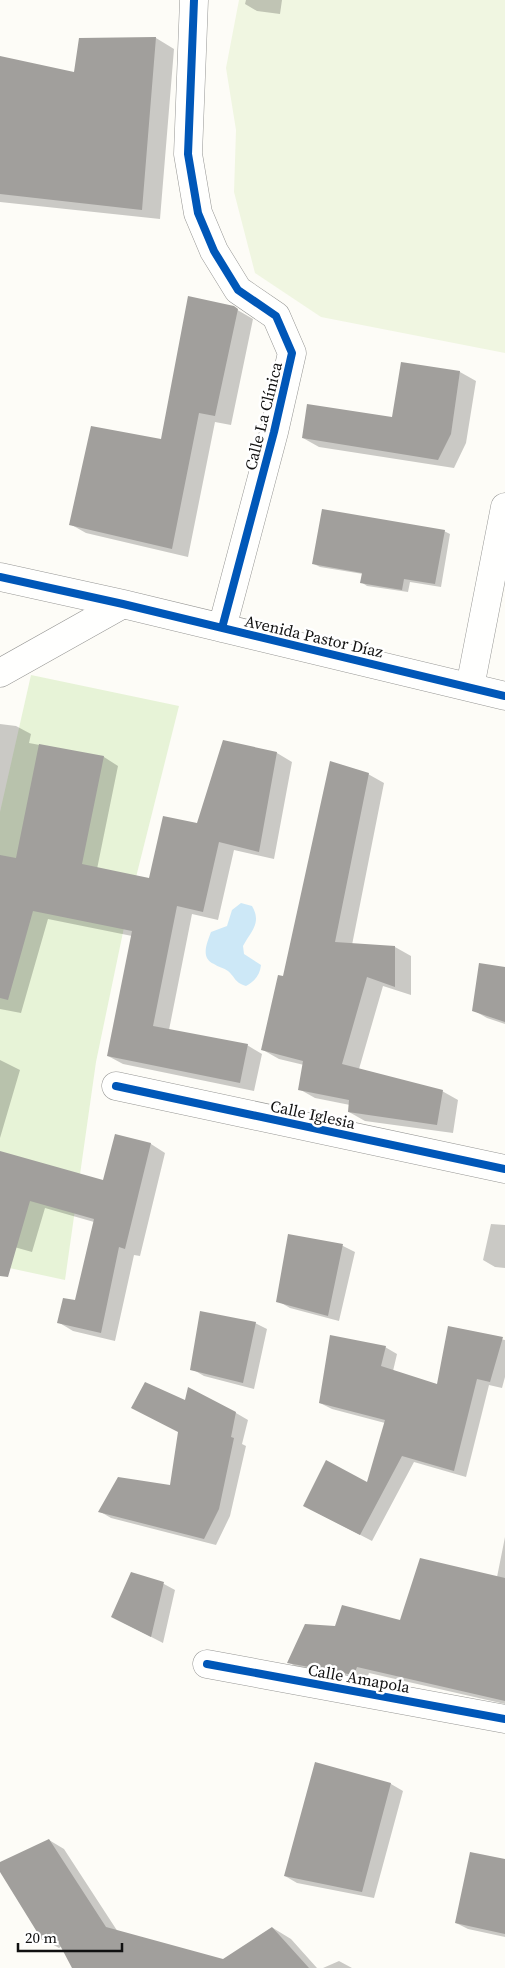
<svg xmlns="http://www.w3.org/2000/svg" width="505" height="1968" viewBox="0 0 505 1968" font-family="'Source Serif 4',serif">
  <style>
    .green { fill: #e7f3d7 }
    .pitch { fill: #f0f6e1 }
    .water { fill: #cde8f7 }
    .shadow { fill: #0003 }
    .building { fill: #a19f9c }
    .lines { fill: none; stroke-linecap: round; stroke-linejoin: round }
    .minor-casing { stroke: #979795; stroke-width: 29 }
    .minor { stroke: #fffffe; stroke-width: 28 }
    .cycleway-casing { stroke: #fff; stroke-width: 11 }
    .cycleway { stroke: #0057b8; stroke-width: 8 }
    .labels { text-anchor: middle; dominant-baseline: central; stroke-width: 5; stroke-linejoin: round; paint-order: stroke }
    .street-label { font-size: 16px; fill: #111; stroke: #fff }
  </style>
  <rect width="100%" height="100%" fill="#fdfcf7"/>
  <path class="green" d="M31,675L179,706L127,913L96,1062L65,1280L0,1266V812Z"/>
  <path class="pitch" d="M239,0H505V353L321,317L255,273L234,192L236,130L226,68Z"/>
  <path class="water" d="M241,903L252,906C262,923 251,931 243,946L244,954L261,965C260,975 255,981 246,986C234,982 236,978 228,971C224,968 218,967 214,964C200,958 207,943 211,932L227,926L232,910Z"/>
  <path class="shadow" d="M246,0H282L280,14L257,11L245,4Z
    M156,38L174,49L160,219L0,202V58L75,73Z
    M234,308L253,319L231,425L215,422L188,557L86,533L70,524L162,441Z
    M402,363L460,372L476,381L466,443L454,468L319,447L303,438L393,418Z
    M444,531L450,534L441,587L410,582L408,592L367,586L361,582L363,574L320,567L314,564Z
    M0,724L16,726L31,734L29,743L104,757L118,766L97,869L150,879L198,825L224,742L277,753L292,762L274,859L234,850L218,920L192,914L169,1030L247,1045L262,1054L254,1091L123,1064L108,1056L132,936L48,919L21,1013L0,1009Z
    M368,774L384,783L352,945L395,947L411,956V995L383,986L359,1069L442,1091L458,1100L453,1133L365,1121L349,1112L350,1105L315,1098L299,1089L304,1065L279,1059L263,1050L284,977Z
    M505,968V1024L487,1018L473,1010Z
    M0,1060L20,1070L0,1138Z
    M116,1136L151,1144L165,1153L140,1256L134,1255L115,1341L73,1331L58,1322L76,1302L94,1222L45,1208L32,1252L0,1243V1153L104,1182Z
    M491,1224L505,1225V1268L495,1267L483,1260Z
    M289,1235L343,1246L355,1252L339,1321L290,1308L278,1301Z
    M255,1323L267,1329L254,1389L204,1376L192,1369Z
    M449,1328L505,1340V1377L502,1388L489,1385L466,1477L414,1462L372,1541L316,1512L368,1484L385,1423L332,1409L320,1403L385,1347L397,1354L393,1371L438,1385Z
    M186,1402L236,1413L248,1420L242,1444L246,1446L230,1516L216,1545L111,1518L99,1511L171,1487L179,1432Z
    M505,1537V1704L369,1673L366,1681L300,1669L288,1662L336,1627L401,1622L497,1577Z
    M132,1574L164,1584L175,1590L163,1643L124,1623Z
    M316,1764L391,1784L403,1791L374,1898L297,1883L285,1876Z
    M49,1840L64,1849L118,1932L214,1968H74L62,1946L59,1948L43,1939L0,1870V1864Z
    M505,1860V1937L468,1929L456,1923Z
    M273,1928L291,1939L317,1968H246Z
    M339,1961L352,1968H323Z"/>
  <path class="building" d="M156,37L142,210L0,194V56L74,72L79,38Z
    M188,296L234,306L238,309L215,416L199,413L172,549L69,525L91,426L161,439Z
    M401,362L460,371L451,434L438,460L302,438L307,404L392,417Z
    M322,509L445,530L435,584L404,579L402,590L360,583L362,573L312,564Z
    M223,740L277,752L259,852L219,842L203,912L177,906L153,1026L248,1044L240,1083L107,1056L132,931L33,911L8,1000L0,998V855L16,858L39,744L104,756L82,864L149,878L163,816L197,823Z
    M330,761L369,773L335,942L395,946V987L367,977L342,1064L443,1090L437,1125L348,1112L349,1100L298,1090L303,1061L261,1050L278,975L283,976Z
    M479,963L505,967V1022L472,1011Z
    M115,1134L151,1143L125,1249L119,1247L101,1333L57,1323L63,1298L75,1300L94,1219L30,1201L8,1277L0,1276V1151L103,1180Z
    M288,1234L343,1244L328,1316L276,1302Z
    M200,1311L256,1322L243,1383L190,1370Z
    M448,1326L503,1337L490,1382L477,1379L454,1471L402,1456L360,1535L303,1506L326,1460L367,1482L385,1420L319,1403L330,1335L386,1346L381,1366L437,1384Z
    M145,1382L185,1400L188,1387L236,1412L231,1437L234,1438L219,1509L204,1539L98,1512L118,1477L170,1485L178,1432L131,1408Z
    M420,1558L505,1578V1701L357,1667L354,1675L287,1663L305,1624L335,1626L342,1605L400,1620Z
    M131,1572L164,1582L151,1637L111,1617Z
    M315,1762L391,1783L362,1892L284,1876Z
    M49,1839L106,1927L223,1959L272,1927L309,1968H72L53,1932L42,1940L0,1872V1862Z
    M470,1852L505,1859V1934L455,1923Z"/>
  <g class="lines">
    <g class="minor-casing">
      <path id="minor" d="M194,0L188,154L198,213L214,251L238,290L276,316L292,353L274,432L222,628
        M0,577L123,604L505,696
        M0,673L123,604
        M470,687L505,507
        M116,1086L505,1169
        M207,1664L505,1719"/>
    </g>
    <use href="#minor" class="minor"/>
    <g class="cycleway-casing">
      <path id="cycleway" d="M194,0L188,154L198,213L214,251L238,290L276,316L292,353L274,432L222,628
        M0,577L123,604L505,696
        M116,1086L505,1169
        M207,1664L505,1719"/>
    </g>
    <use href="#cycleway" class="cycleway"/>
  </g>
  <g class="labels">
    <g class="street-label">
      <text transform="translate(263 416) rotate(-76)">Calle La Clínica</text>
      <text transform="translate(314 636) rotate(13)">Avenida Pastor Díaz</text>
      <text transform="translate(313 1114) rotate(12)">Calle Iglesia</text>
      <text transform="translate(359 1678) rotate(10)">Calle Amapola</text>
    </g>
  </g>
  <path d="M18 1943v8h104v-8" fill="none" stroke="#111111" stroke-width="2.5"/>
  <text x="25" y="1943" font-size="15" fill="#111111" stroke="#ffffff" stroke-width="4" paint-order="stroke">20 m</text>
</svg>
